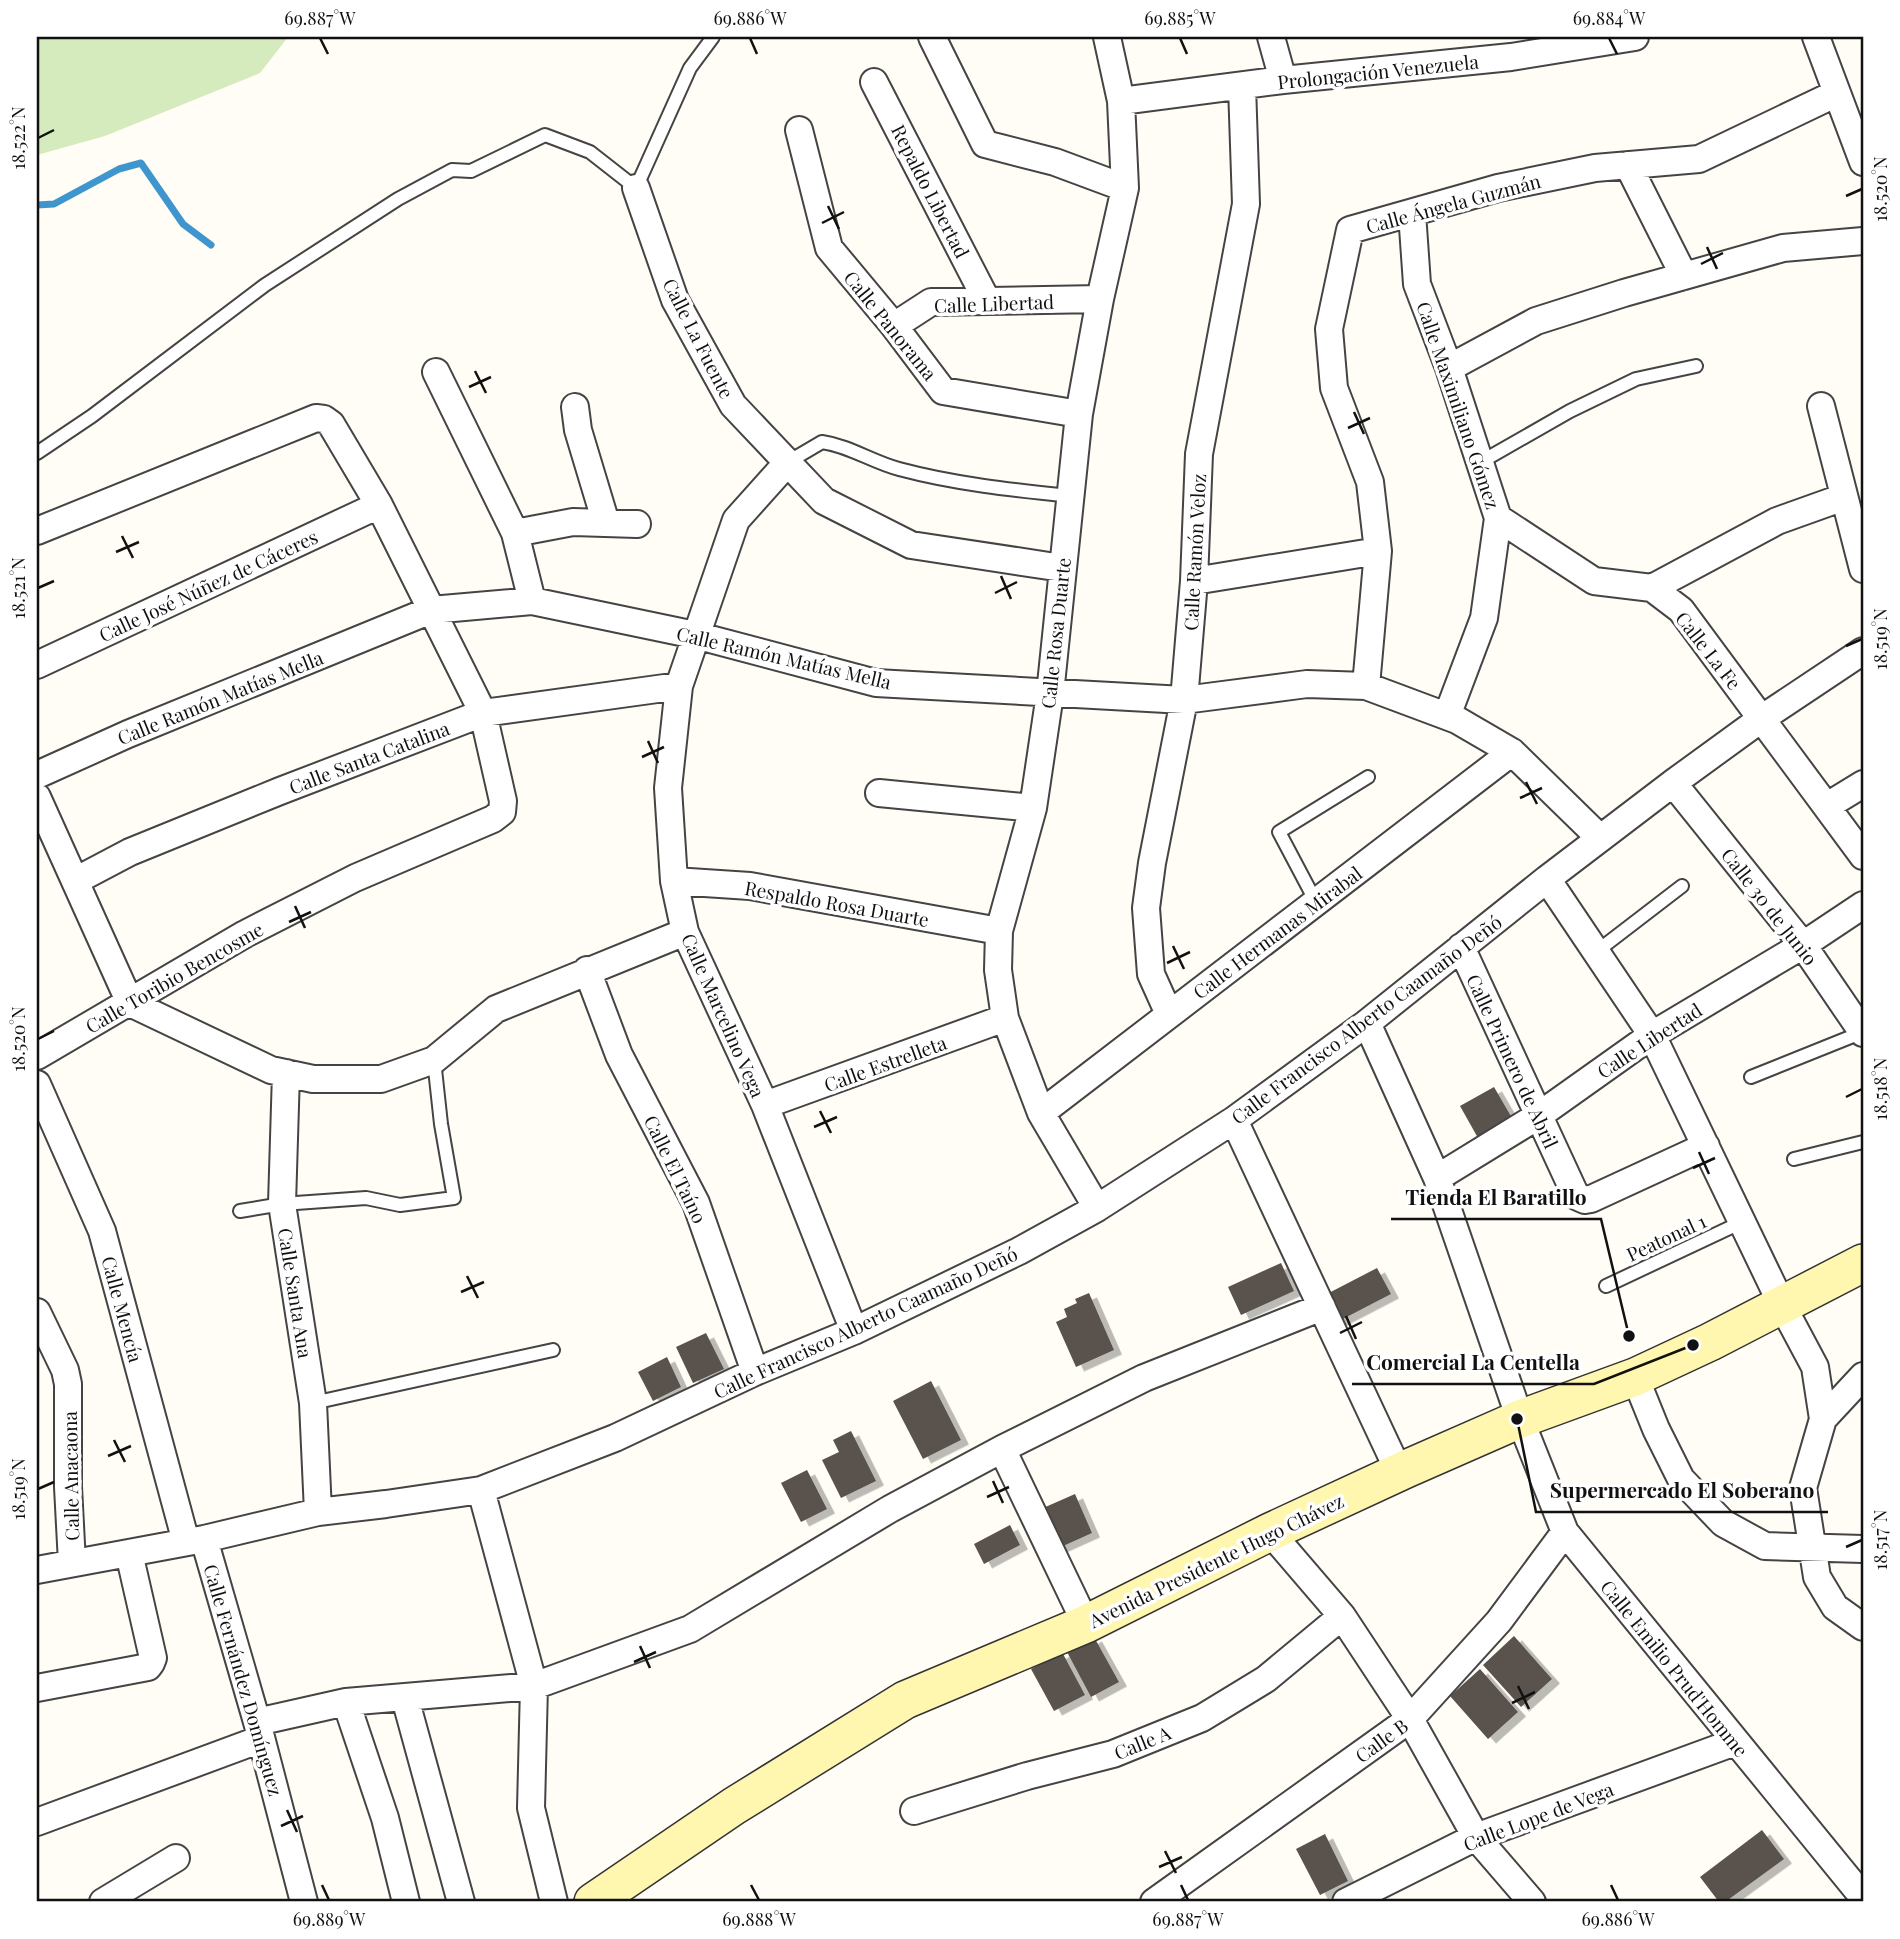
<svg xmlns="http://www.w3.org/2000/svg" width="1900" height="1939" viewBox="0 0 1900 1939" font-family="'Playfair Display',serif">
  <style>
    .green { fill: #d5ebbd }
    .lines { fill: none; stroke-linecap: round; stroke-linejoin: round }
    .stream { stroke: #3f96cf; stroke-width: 7 }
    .building { fill: #5a524d; filter: url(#shadow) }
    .lane-casing { stroke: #444; stroke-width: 16 }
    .street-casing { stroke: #444; stroke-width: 30 }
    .secondary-casing { stroke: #333; stroke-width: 40 }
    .lane { stroke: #fff; stroke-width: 12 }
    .street { stroke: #fff; stroke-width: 26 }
    .secondary { stroke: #fff6b0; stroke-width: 37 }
    .ticks { fill: none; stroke: #111; stroke-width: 2.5 }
    .labels { text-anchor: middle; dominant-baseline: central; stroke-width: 7; stroke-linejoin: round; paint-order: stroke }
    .street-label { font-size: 19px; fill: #111; stroke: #fff }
    .leader { fill: none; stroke: #111; stroke-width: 2.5 }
    .callout-dot { fill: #111; stroke: #fff; stroke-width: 2.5 }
    .callout-label { font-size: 21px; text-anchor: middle; font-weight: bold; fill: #111; stroke: #fff; stroke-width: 7; stroke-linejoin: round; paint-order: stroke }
    .neatline { fill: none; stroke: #111; stroke-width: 2.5 }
    .ticks-label { font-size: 18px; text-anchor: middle; fill: #111 }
  </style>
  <defs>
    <filter id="shadow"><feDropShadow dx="8" dy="4.5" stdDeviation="0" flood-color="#0004"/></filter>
  </defs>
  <rect width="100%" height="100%" fill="#fffdf5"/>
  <path class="green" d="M37,37H288L260,73L105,136L37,155Z"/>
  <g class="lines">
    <path class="stream" d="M37,205L54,204L119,169L141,163L183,224L211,245"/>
  </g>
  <path class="building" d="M1494,1087L1512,1118L1478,1138L1460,1106Z
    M1281,1263L1294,1291L1241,1315L1228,1287Z
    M1377,1268L1391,1294L1337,1322L1323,1296Z
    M1089,1293L1114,1350L1076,1367L1056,1322L1067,1317L1064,1309L1077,1303L1075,1299Z
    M706,1333L724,1369L693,1383L676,1347Z
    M667,1357L681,1387L653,1401L638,1372Z
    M931,1381L961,1440L923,1459L893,1401Z
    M851,1431L876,1481L841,1498L822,1460L839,1452L833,1440Z
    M807,1470L827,1509L801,1522L781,1483Z
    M1075,1494L1092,1533L1052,1551L1034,1512Z
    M1010,1525L1020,1545L984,1564L974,1544Z
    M1514,1636L1552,1679L1521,1707L1483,1665Z
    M1094,1637L1119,1682L1091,1697L1067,1652Z
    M1062,1652L1085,1695L1054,1711L1031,1669Z
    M1480,1669L1518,1712L1488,1739L1450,1696Z
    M1762,1830L1784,1859L1725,1902H1719L1700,1877Z
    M1325,1834L1348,1881L1320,1895L1296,1849Z"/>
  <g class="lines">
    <g class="lane-casing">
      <path id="lane" d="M37,453L92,416L265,285L398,199L452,170L471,171L545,135L590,152L636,188L690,68L713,37
        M788,462L822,442C850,446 872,462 899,469C955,484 1012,490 1070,496
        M1479,463L1570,411L1636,379L1696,366
        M1316,902L1279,832L1368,777
        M1596,952L1682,886
        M1751,1077L1863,1032
        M1794,1159L1863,1142
        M240,1211L282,1204L366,1198L400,1205L454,1198L441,1124L434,1060
        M1606,1286L1742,1222
        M313,1403L553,1350"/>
    </g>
    <g class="street-casing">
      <path id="street" d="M932,37L985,144L1055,162L1125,188
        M1271,37L1283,80
        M1816,37L1863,162
        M874,82L987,301
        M1121,101L1283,80L1511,57L1635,37
        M799,130L829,248L894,326L943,391L1079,414
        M1628,165L1684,276
        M636,188L675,300L733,405L824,501L911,545L1062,568
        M1412,213L1417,284L1449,368L1498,518L1484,618L1447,716
        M894,326L931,302L1100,299
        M1449,368L1536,321L1624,293L1783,248L1863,241
        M436,372L515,533L532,601
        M1821,406L1863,569
        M575,407L578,430L606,523
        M788,462L736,520L679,686L668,788L674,881L685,932L765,1105L854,1331
        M1498,518L1594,581L1652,588L1681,610L1863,856
        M37,531L316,418L324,419L331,424L379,505L483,713L503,801L502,812L493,819L355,878L245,934L37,1056
        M515,533L573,522L637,524
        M1194,581L1378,551
        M1652,588L1777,521L1844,497
        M37,665L379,505
        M1366,686L1378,551L1370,482L1334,388L1329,329L1350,230L1498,188L1595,168L1699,159L1837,93
        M37,775L128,734L431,610L532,601L695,635L876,683L1184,700L1307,684L1366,686L1457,720L1512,752L1600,838
        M1673,783L1803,945L1863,1033
        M879,793L1033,808
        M37,797L130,1003L271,1070L313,1079H381L434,1060L496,1009L685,932
        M1827,806L1863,784
        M1547,879L1652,1035L1782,1305L1815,1367L1823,1419L1803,1488L1817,1577L1835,1607L1863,1627
        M75,881L130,852L280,791L483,713L679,686
        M674,881L750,886L999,931
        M1461,947L1576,1196L1585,1200L1591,1199L1706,1146
        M587,970L619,1055L696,1203L755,1372
        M1169,1014L1151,974L1146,908L1152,863L1184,700L1194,581L1199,454L1246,204L1242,86
        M1367,1023L1437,1178L1520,1419L1565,1532L1863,1897
        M286,1073L282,1204L313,1403L318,1512
        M37,1084L102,1231L186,1542
        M765,1105L1005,1018
        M1041,1113L1512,752
        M1234,1120L1399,1472
        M1437,1178L1538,1116L1652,1035L1803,945L1863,905
        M1097,1208L1041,1113L1005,1018L998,970L999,931L1033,808L1050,694L1079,414L1100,299L1125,188L1121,101L1107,37
        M37,1312L65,1370L68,1384V1487L72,1563
        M1635,1377L1656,1429L1681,1479L1723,1523L1765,1546L1863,1549
        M1823,1419L1863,1376
        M1002,1449L1086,1624
        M481,1490L534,1686L531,1808L554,1902
        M1270,1532L1342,1616L1410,1719L1476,1837L1532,1902
        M204,1539L257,1722L304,1902
        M37,1570L204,1539L318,1512L386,1504L481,1490L615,1438L755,1372L854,1331L1019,1251L1097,1208L1234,1120L1367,1023L1547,879L1673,783L1761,719L1863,651
        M37,1688L148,1667L151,1663L153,1658L129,1553
        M405,1698L461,1902
        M346,1702L385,1818L406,1902
        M257,1722L346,1702L534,1686L690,1629L890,1509L1002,1449L1144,1378L1322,1307
        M914,1811L1027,1776L1113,1754L1202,1718L1266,1679L1342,1616
        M37,1822L261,1739
        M103,1902L176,1858
        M1154,1902L1410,1719L1499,1621L1565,1532
        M1346,1902L1476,1837L1735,1742"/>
    </g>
    <g class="secondary-casing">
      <path id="secondary" d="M593,1902L734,1806L905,1700L1086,1624L1270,1532L1406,1469L1520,1419L1635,1377L1710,1342L1863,1263"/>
    </g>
    <use href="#lane" class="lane"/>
    <use href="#street" class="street"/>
    <use href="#secondary" class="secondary"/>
  </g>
  <path class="ticks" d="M320,38L328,54M750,38L757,54M1180,38L1187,54M1609,38L1617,54M38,138L54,130M1846,196L1862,189M828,206L839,229M822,223L844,212M1707,247L1717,269M1701,264L1723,253M475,371L486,393M469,387L491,377M1354,412L1364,434M1348,428L1370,418M122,536L133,558M116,552L139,542M1001,576L1011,599M38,588L54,581M995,593L1017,582M1846,646L1862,639M648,741L658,763M642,757L664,747M1526,782L1537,804M1520,798L1542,788M295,906L305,928M289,922L311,912M1173,946L1184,969M1167,963L1190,952M38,1039L54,1031M1846,1097L1862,1089M820,1111L831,1133M814,1127L837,1117M1699,1152L1709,1174M1693,1168L1715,1158M467,1276L478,1298M461,1292L484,1282M1346,1316L1356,1339M1340,1333L1362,1322M114,1440L125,1462M108,1456L131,1446M993,1481L1003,1503M38,1489L54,1482M987,1497L1009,1487M1846,1547L1862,1540M640,1646L650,1668M634,1662L656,1652M1518,1686L1529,1709M1512,1703L1535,1692M287,1810L297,1832M281,1826L303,1816M1165,1851L1176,1873M1159,1867L1182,1857M322,1885L329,1900M751,1885L759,1900M1181,1885L1188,1900M1611,1885L1618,1900"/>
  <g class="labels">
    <g class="street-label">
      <text transform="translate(1378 71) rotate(-6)">Prolongación Venezuela</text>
      <text transform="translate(931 191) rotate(63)">Repaldo Libertad</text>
      <text transform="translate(1453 203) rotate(-15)">Calle Ángela Guzmán</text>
      <text transform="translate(994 303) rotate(-2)">Calle Libertad</text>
      <text transform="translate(891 325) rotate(51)">Calle Panorama</text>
      <text transform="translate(699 338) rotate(63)">Calle La Fuente</text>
      <text transform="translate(1459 405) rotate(71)">Calle Maximiliano Gómez</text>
      <text transform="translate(1194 552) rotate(-87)">Calle Ramón Veloz</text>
      <text transform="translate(208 585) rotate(-25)">Calle José Núñez de Cáceres</text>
      <text transform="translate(1055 633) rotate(-84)">Calle Rosa Duarte</text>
      <text transform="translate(1709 650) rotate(52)">Calle La Fe</text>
      <text transform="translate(784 657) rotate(13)">Calle Ramón Matías Mella</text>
      <text transform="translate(220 697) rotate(-22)">Calle Ramón Matías Mella</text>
      <text transform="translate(369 757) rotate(-21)">Calle Santa Catalina</text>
      <text transform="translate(837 903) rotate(10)">Respaldo Rosa Duarte</text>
      <text transform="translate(1770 906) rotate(52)">Calle 30 de Junio</text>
      <text transform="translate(1277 932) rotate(-37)">Calle Hermanas Mirabal</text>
      <text transform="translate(174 977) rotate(-30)">Calle Toribio Bencosme</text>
      <text transform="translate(724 1015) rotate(66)">Calle Marcelino Vega</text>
      <text transform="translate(1366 1019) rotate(-37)">Calle Francisco Alberto Caamaño Deñó</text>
      <text transform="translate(1649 1040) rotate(-33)">Calle Libertad</text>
      <text transform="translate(1513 1061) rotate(65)">Calle Primero de Abril</text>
      <text transform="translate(885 1063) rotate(-20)">Calle Estrelleta</text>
      <text transform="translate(676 1169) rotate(64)">Calle El Taíno</text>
      <text transform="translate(1666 1237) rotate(-25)">Peatonal 1</text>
      <text transform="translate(296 1293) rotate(81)">Calle Santa Ana</text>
      <text transform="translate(123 1309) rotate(75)">Calle Mencía</text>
      <text transform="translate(865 1322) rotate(-25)">Calle Francisco Alberto Caamaño Deñó</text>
      <text transform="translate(70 1476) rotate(-91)">Calle Anacaona</text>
      <text transform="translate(1216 1560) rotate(-26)">Avenida Presidente Hugo Chávez</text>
      <text transform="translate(1675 1668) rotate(51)">Calle Emilio Prud'Homme</text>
      <text transform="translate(244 1680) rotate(74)">Calle Fernández Domínguez</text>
      <text transform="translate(1381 1740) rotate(-36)">Calle B</text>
      <text transform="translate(1142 1742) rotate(-22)">Calle A</text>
      <text transform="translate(1538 1816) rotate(-21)">Calle Lope de Vega</text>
    </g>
  </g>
  <path class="leader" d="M1629 1336L1601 1219H1391M1693 1345L1594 1384H1352M1517 1419L1536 1512H1828"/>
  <g class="callout-dot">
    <circle cx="1629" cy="1336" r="7"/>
    <circle cx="1693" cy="1345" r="7"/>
    <circle cx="1517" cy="1419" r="7"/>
  </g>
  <g class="callout-label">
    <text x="1496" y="1205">Tienda El Baratillo</text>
    <text x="1473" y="1370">Comercial La Centella</text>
    <text x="1682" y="1498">Supermercado El Soberano</text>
  </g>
  <rect width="1900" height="1939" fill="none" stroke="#ffffff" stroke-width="77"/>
  <rect x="38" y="38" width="1824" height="1862" class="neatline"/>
  <g class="ticks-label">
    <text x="320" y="25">69.887°W</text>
    <text x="750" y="25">69.886°W</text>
    <text x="1180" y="25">69.885°W</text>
    <text x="1609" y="25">69.884°W</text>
    <text transform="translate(19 138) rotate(-90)" y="6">18.522°N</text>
    <text transform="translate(1881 189) rotate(-90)" y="6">18.520°N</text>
    <text transform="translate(19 588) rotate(-90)" y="6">18.521°N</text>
    <text transform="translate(1881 639) rotate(-90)" y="6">18.519°N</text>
    <text transform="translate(19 1039) rotate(-90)" y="6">18.520°N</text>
    <text transform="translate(1881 1089) rotate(-90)" y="6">18.518°N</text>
    <text transform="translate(19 1489) rotate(-90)" y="6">18.519°N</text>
    <text transform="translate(1881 1540) rotate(-90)" y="6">18.517°N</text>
    <text x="329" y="1926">69.889°W</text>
    <text x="759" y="1926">69.888°W</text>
    <text x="1188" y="1926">69.887°W</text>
    <text x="1618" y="1926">69.886°W</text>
  </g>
</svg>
